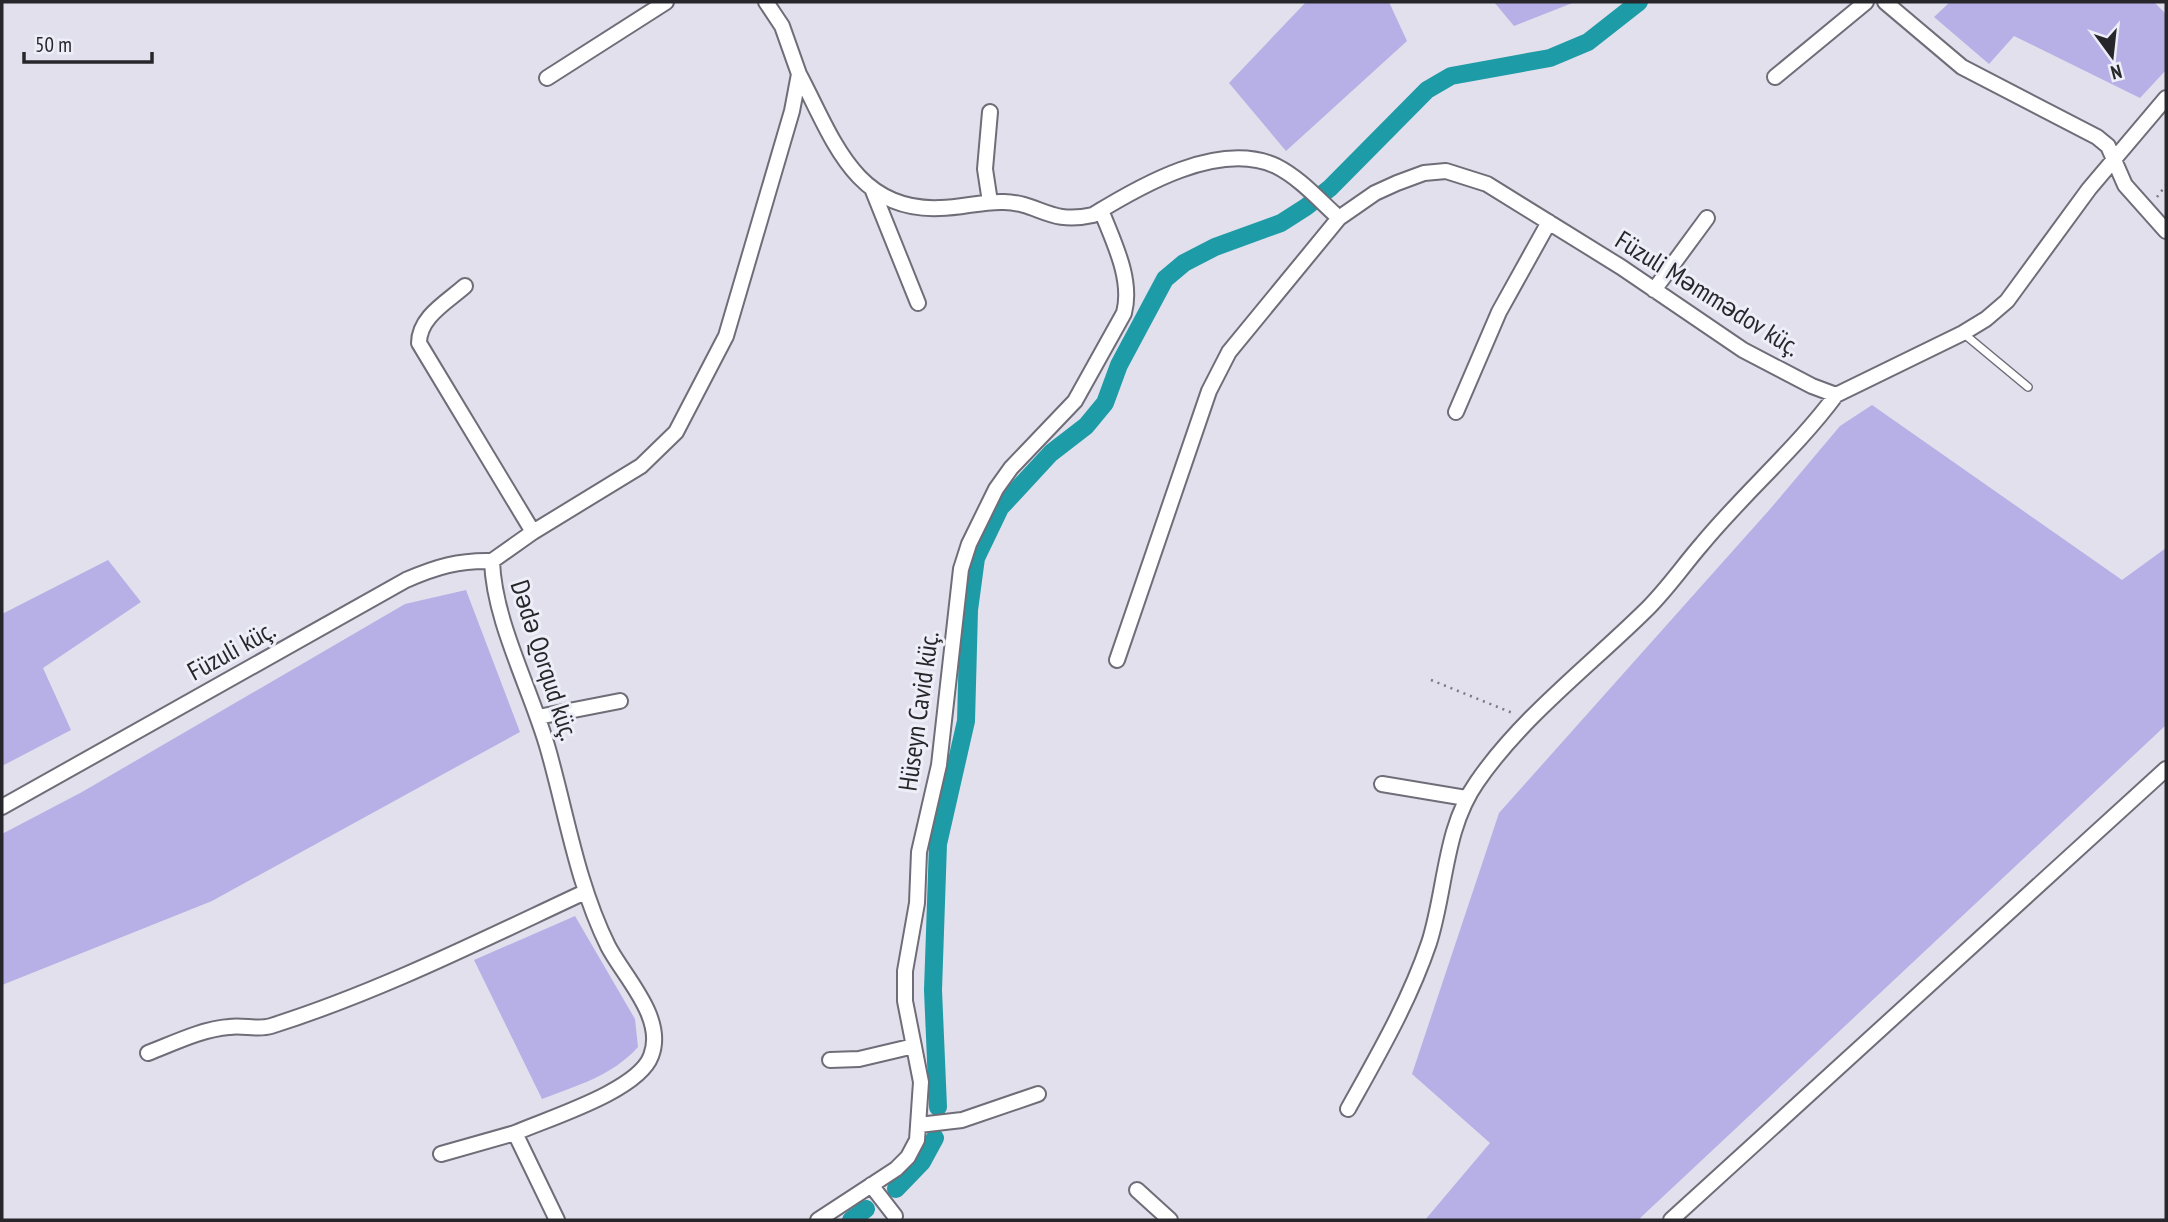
<svg xmlns="http://www.w3.org/2000/svg" width="2168" height="1222" viewBox="0 0 2168 1222" font-family="'PT Sans Narrow',sans-serif">
  <style>
    .green { fill: #b6b0e6 }
    .lines { fill: none; stroke-linecap: round; stroke-linejoin: round }
    .canal { stroke: #1d9ba6; stroke-width: 18 }
    .service-casing { stroke: #6e6d78; stroke-width: 10 }
    .minor-casing { stroke: #6e6d78; stroke-width: 18 }
    .path { stroke: #7b7a82; stroke-width: 2.5; stroke-dasharray: 2 5; stroke-linecap: butt }
    .service { stroke: #fff; stroke-width: 7 }
    .minor { stroke: #fff; stroke-width: 14 }
    .labels { text-anchor: middle; dominant-baseline: central; stroke-width: 6; stroke-linejoin: round; paint-order: stroke }
    .street-label { font-size: 26px; fill: #27272b; stroke: #eeeef9 }
  </style>
  <rect width="100%" height="100%" fill="#e1e0ec"/>
  <path class="green" d="M1306,2H1389L1407,41L1286,151L1229,83Z
    M1494,2H1575L1514,26Z
    M1950,2H2154L2166,14V70L2140,98L2014,36L1989,64L1934,17Z
    M1872,405L2122,580L2166,548V725L1638,1220H1425L1490,1143L1412,1074L1499,813L1771,508L1840,426Z
    M108,560L141,602L43,668L71,730L2,766V614Z
    M466,590L520,732L212,901L2,985V834L82,792L405,604Z
    M575,916L635,1019L638,1047C612,1076 578,1085 542,1099L474,960Z"/>
  <g class="lines">
    <path class="canal" d="M938,1107L933,990L938,844L966,721L969,610L976,558L1000,508L1051,453L1086,426L1105,403L1119,365L1165,279L1184,263L1215,247L1281,223L1306,207L1330,188L1427,90L1451,76L1550,58L1588,42L1639,2
      M896,1189L922,1162L935,1138
      M851,1220L866,1209"/>
    <g class="service-casing">
      <path id="service" d="M1963,333L2028,387"/>
    </g>
    <g class="minor-casing">
      <path id="minor" d="M1885,2L1962,67L2097,137L2108,146L2125,185L2166,231
        M799,74C832,136 854,212 940,208C962,208 982,201 1004,202C1040,203 1049,225 1093,215C1140,186 1219,140 1276,166C1300,178 1319,200 1339,218
        M1775,77L1866,2
        M547,78L666,2
        M990,112L985,169L990,202
        M873,191L918,303
        M465,286C447,302 419,317 419,343L533,532
        M1654,290L1707,218
        M1456,412L1499,312L1549,222
        M1117,660L1209,391L1229,352L1339,218L1375,193L1397,183L1424,173L1446,171L1487,184L1621,267L1743,350L1812,386L1836,395L1963,333L1986,319L2007,301L2089,189L2166,98
        M538,717L620,701
        M1382,784L1466,798
        M2,807L406,580C436,567 459,560 492,561
        M148,1053C174,1043 202,1029 229,1027C243,1025 258,1030 271,1026C379,992 482,940 585,892
        M830,1060L859,1059L914,1046
        M1348,1109C1378,1055 1409,1002 1429,943C1446,890 1444,829 1477,782C1521,718 1588,667 1644,612C1666,591 1682,567 1702,544C1745,492 1796,449 1836,395
        M919,1125L962,1120L1038,1094
        M441,1154L515,1133
        M871,1185L895,1216
        M1137,1190L1170,1220
        M557,1220L515,1133C549,1118 638,1091 651,1056C666,1018 624,977 608,946C577,883 567,816 548,749C531,689 494,622 492,561L533,532L641,466L676,432L726,336L792,111L799,74L782,26L766,2
        M818,1220L896,1169L908,1157L917,1140L921,1082L905,1001V971L917,903L919,852L939,765L961,569L969,544L996,489L1011,468L1075,401L1124,313C1133,279 1113,241 1101,210
        M1671,1220L2166,769"/>
    </g>
    <path class="path" d="M2157,197L2166,185
      M1431,680L1515,714"/>
    <use href="#service" class="service"/>
    <use href="#minor" class="minor"/>
  </g>
  <g class="labels">
    <g class="street-label">
      <text transform="translate(1708 293) rotate(32)">Füzuli Məmmədov küç.</text>
      <text transform="translate(231 650) rotate(-29)">Füzuli küç.</text>
      <text transform="translate(545 660) rotate(72)">Dədə Qorqud küç.</text>
      <text transform="translate(918 711) rotate(-82)">Hüseyn Cavid küç.</text>
    </g>
  </g>
  <rect width="2168" height="1222" fill="none" stroke="#27272b" stroke-width="7"/>
  <g transform="translate(2112 56) rotate(165)" stroke="#eeeef9" stroke-width="5" paint-order="stroke">
  <path d="M0-5L12 26L0 18L-12 26Z" fill="#27272b"/>
  <text y="-10" font-size="19" font-weight="bold" text-anchor="middle" fill="#27272b">N</text>
  </g>
  <path d="M24 52v10h128v-10" fill="none" stroke="#27272b" stroke-width="3.5"/>
  <text x="35" y="52" font-size="21" fill="#27272b" stroke="#eeeef9" stroke-width="5" paint-order="stroke">50 m</text>
</svg>
